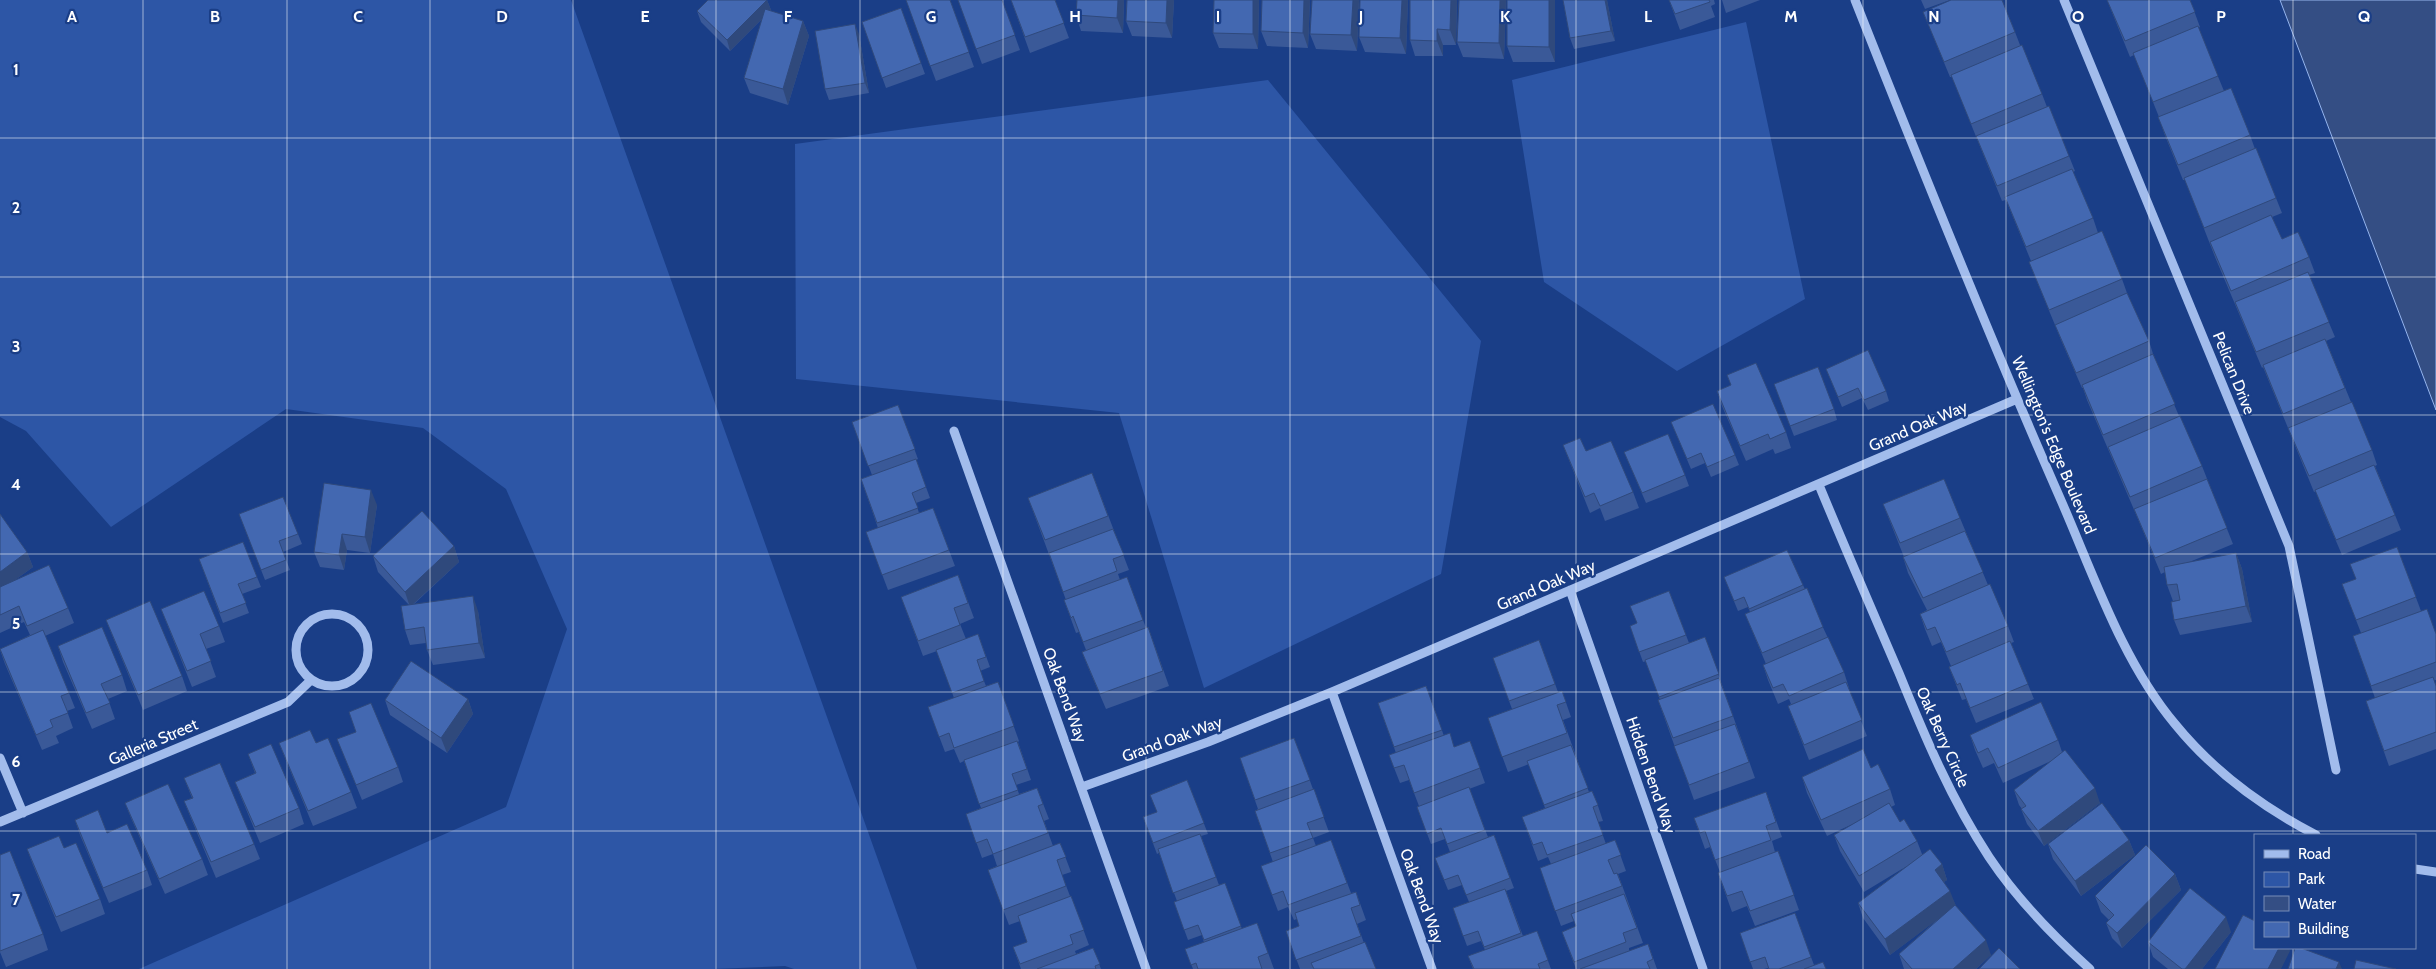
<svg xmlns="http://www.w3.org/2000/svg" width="2436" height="969" viewBox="0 0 2436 969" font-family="Cabin,sans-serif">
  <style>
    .green { fill: #2d56a6 }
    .water { fill: #344e84; stroke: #95b5ee }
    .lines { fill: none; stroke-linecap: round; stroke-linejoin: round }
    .minor { stroke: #a2bcec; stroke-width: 9 }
    .wall { fill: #3a5998 }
    .shaded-wall { fill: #2f497c }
    .building { fill: #4368b1; stroke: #2f497c }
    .grid { fill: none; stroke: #fff; stroke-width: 1; stroke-opacity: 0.55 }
    .labels { text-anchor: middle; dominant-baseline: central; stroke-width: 4.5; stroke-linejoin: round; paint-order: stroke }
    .street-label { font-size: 16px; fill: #fff; stroke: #1a3e87 }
    .grid-label { font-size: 16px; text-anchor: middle; font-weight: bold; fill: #fff; stroke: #1a3e87; stroke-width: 4.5; stroke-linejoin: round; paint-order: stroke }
  </style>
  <rect width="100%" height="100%" fill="#1a3e87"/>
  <path class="green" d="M0,0H571L917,969H794L785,966L713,969H139L506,807L567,629L506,489L423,428L286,409L111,527L26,431L0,417Z
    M1746,22L1805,299L1677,371L1544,282L1512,80Z
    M1268,80L1481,341L1441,574L1204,688L1119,413L796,379L795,144Z"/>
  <path class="water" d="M2280,0H2436V410L2283,8Z"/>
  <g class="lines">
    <path class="minor" d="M1855,0C1921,167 1988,334 2060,498C2093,573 2122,661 2175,724C2214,772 2262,807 2316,835
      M2064,0L2289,546L2336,770
      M954,431L1146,969
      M1819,485C1845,548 1872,610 1899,673C1925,737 1951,799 1989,857C2017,899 2053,936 2090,969
      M1570,590L1703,969
      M296 650a36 36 0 1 1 72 0a36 36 0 1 1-72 0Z
      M1332,692L1432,969
      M0,758L23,813
      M1082,787L1208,742L1332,692L2017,399
      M0,822L288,702L311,680
      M2415,869L2436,872"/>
  </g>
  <path class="wall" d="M767,0L771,10L770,11L803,21L809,36L788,105L750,93L744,78L762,19L730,51L701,22L697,11Z
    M906,0H950L974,67L936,81Z
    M958,0H1002L1020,50L982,64Z
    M1011,0H1055L1069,38L1030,53Z
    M1124,0L1123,33L1081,31L1076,15Z
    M1127,0H1174L1172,38L1132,36L1126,21Z
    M1214,0H1259L1258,49L1219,48L1213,33Z
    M1310,0L1308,48L1267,46L1261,31Z
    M1359,0L1357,51L1316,49L1310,34Z
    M1360,0H1408L1406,54L1365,52L1359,37Z
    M1457,0L1456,45H1443V56H1415L1410,40Z
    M1459,0H1506L1504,59L1463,57L1457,42Z
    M1507,0H1555V62H1513L1507,46Z
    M1563,0H1607L1615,41L1574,49L1570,38Z
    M1669,0H1714L1715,4L1711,6L1715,17L1680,30Z
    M1722,0H1760L1726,13Z
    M1921,0H1950L1925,9Z
    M2107,0H2190L2200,27L2198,28L2224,91L2250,135L2255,149L2276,198L2282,213L2272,217L2282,239L2309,257L2315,273L2309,275L2335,337L2326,341L2351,402L2372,450L2377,465L2375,466L2395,515L2401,530L2342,555L2321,506L2316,491L2314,492L2294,443L2288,428L2263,367L2262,368L2215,257L2185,180H2183L2164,133L2159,117L2134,55L2130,57Z
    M901,8L925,74L886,88L862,22Z
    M1923,12L2015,32L2020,45L2042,94L2047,107L2069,156L2075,171L2073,172L2093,218L2098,233L2122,279L2127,293L2149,341L2154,357L2179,416L2202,466L2233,544L2187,563L2236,553L2242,569L2252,622L2180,635L2174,620L2180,600L2173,601L2167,585L2165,572L2161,574L2135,512L2087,400L2083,388H2082L2061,340L2055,325L2060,323L2055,325L2035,277L2029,262L2031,261L2006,200L2002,201L1952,77H1950Z
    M859,34L869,93L829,100L825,89Z
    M1826,369L1886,391L1889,401L1868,410L1862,398L1842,407Z
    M1727,375L1786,432L1791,448L1775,454L1773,449L1746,461L1722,406L1717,391L1731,385Z
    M1774,384L1834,409L1837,420L1794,436Z
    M898,405L918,459L916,460L930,498L916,503L919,513L933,508L955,566L888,590L866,532L878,528L861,479L872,475L852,422Z
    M1671,422L1735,455L1739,465L1711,477L1705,463L1691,469Z
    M1563,445L1586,451L1633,492L1639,508L1605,521L1600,508L1590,513Z
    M1624,452L1685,475L1689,486L1646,503Z
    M1092,473L1129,570L1118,574L1120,580L1127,577L1146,628L1148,627L1169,686L1106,709L1088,667L1082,652L1086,650L1079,632L1076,633L1064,600H1066L1028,498Z
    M1883,504L1960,518L1988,585L2008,626L2014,642L2011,643L2034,699L1976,723L1966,699L1962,700L1949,667L1951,666L1941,642L1932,646L1925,629L1920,614L1927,610L1908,573L1903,557H1904Z
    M377,505L370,553L347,550L344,570L320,567L314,552Z
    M0,514L27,552L33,567L15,580L68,608L74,623L45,636L69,693L75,708L67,711L73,728L56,736L59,743L42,750L5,664L0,650L30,635L24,622L0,633Z
    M239,514L298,534L302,544L283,552L290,570L265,580Z
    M243,542L261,587L242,594L249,613L223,623L199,559Z
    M454,546L459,562L413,605L478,611L485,658L433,665L427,650L426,643L410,645L405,630L409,605L378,572L373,556Z
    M2397,547L2421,611L2436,634V680H2434L2436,686V749L2389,766L2366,701L2375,698L2353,636L2361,633L2342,584L2356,579Z
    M958,575L974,618L960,624L966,639L978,634L990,667L980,671L986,686L998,682L1019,741L1018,742L1031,780L1016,785L1019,794L1037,788L1049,819L1044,821L1053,846L1060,843L1071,872L1062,875L1070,896H1071L1089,945L1075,951L1076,954L1093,948L1101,969H1021L1013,947L1027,942L1020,921L1009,925L988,870L997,866L993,854L982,858L966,814L981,808L964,761L960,763L954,749L945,752L928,707L954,698L937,651L923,656L901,597Z
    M1724,577L1803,585L1844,672L1849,688H1848L1867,736L1809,760L1788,706L1791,704L1789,699L1778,704L1768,680L1763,665L1766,664L1745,614L1750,612L1748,607L1738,611Z
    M1669,591L1689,643L1705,637L1755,778L1694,800L1658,700H1660L1646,661L1643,662L1630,626L1636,624Z
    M161,609L219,626L225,642L206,649L216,677L192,687Z
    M106,620L182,676L187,691L143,710L112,635Z
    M1539,640L1558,692L1562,691L1571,717L1563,720L1589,792L1592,791L1598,806L1603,821L1598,822L1606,844L1615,840L1626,871L1618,874L1643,943L1629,948V951L1648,944L1657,969H1576L1562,932L1576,926L1574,921L1561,926L1540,868L1551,864L1548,857L1538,861L1522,817L1545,808L1529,764L1508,772L1488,718L1512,709L1493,658Z
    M58,646L122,675L127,691L108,699L115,719L92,729L63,662Z
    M1426,686L1444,736L1455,747L1470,741L1485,783L1469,789L1488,837L1494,835L1514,888L1506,891L1523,936L1537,931L1551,969H1473L1468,956L1485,950L1481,941L1467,946L1453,908L1469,902L1462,885L1448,890L1439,868L1450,852L1445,839L1431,844L1417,807L1419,806L1409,780L1400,783L1389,755L1396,753L1378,703Z
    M468,699L473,714L447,753L390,715L385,700Z
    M349,712L398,767L403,782L362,800L337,739L356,732Z
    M1970,735L2058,740L2062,752L2100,803L2044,846L2027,824L2021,809H2022L2019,805L2014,790L2051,761L2003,783L1994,763L1983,768L1975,750Z
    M1294,738L1329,832L1313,838L1316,846L1331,840L1351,893L1356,892L1366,920L1357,924L1364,943L1376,969H1300L1286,931L1299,926L1297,919L1294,920L1288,907L1278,911L1261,866L1273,862L1255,811L1258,809L1240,758Z
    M279,743H316L351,792L357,808L313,826L285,758Z
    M248,754L299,808L304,824L260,843L241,797L235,782L255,773Z
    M1871,768L1890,789L1895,805L1891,807L1900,822L1917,841L1922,854L1942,864L1947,880L1944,882L1956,906L1991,955L1976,969H1904L1899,954L1939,918L1890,955L1863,918L1858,903L1907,866L1864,892L1840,851L1834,835L1857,822L1827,836L1807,793L1802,777Z
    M184,778L254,844L260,859L216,878L190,816L184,801L192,798Z
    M1187,780L1208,834L1201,836L1219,885L1225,883L1242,929L1257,923L1274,969H1193L1185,949L1204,943L1202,935L1188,940L1174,902L1177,901L1159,853L1157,854L1143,817L1157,812Z
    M1766,792L1782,837L1772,841L1775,852L1778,851L1799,910L1755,926L1747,906L1732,912L1718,873L1720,872L1710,847L1705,849L1694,818Z
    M125,803L202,859L208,875L165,894L131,818Z
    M75,820L107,833L147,870L152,885L109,903L80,835Z
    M2129,840L2135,855L2081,896L2053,859L2048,844Z
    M64,848L100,899L105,914L61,932L33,865L27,849Z
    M0,855L43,934L48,950L6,967L0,952Z
    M2175,874L2181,890L2122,948L2112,938L2106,923L2109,920L2101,912L2095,896Z
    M2231,932L2202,969H2168L2153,957L2148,942Z
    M1740,933L1811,957L1814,965L1826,969H1769L1768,968L1764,969H1753Z"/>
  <path class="shaded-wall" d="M767,0L771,10L730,51L727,40Z
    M1118,0H1124L1123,33L1117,18Z
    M1167,0H1174L1172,38L1166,23Z
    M1253,0H1259L1258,49L1253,34Z
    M1304,0H1310L1308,48L1303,33Z
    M1353,0H1359L1357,51L1351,35Z
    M1402,0H1408L1406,54L1400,38Z
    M1451,0H1457L1456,45L1450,30Z
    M1500,0H1506L1504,59L1499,43Z
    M1549,0H1555V62L1549,47Z
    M1605,0H1607L1615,41L1611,31Z
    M803,21L809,36L788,105L783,89Z
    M855,24L859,34L869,93L865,83Z
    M1437,29L1443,45V56L1437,41Z
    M371,490L377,505L370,553L365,537Z
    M342,534L347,550L344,570L339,555Z
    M454,546L459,562L410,607L405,592Z
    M27,552L33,567L0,591V572Z
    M2236,553L2242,569L2252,622L2246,606Z
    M473,596L478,611L485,658L479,643Z
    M468,699L473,714L447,753L441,738Z
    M2095,788L2100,803L2044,846L2038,831Z
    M2129,840L2135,855L2081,896L2075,881Z
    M1942,864L1947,880L1940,885L1935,870Z
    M2175,874L2181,890L2122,948L2117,933Z
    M1950,891L1956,906L1890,955L1885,939Z
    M2226,917L2231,932L2202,969H2185Z
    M1986,940L1991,955L1976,969H1953Z
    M2279,948H2289L2290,951L2281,969H2268Z
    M2339,962L2342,969H2336Z"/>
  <path class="building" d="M708,0H767L727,40L697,11Z
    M906,0H950L969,52L930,66Z
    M958,0H1002L1015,35L976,49Z
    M1011,0H1055L1064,23L1025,37Z
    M1077,0H1118L1117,18L1076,15Z
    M1127,0H1167L1166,23L1126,21Z
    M1214,0H1253V34L1213,33Z
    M1262,0H1304L1303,33L1261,31Z
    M1312,0H1353L1351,35L1310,34Z
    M1360,0H1402L1400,38L1359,37Z
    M1410,0H1451L1450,30L1437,29V41L1410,40Z
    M1459,0H1500L1499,43L1457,42Z
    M1507,0H1549V47L1507,46Z
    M1563,0H1605L1611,31L1570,38Z
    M1669,0H1709L1710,2L1675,14Z
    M1951,0H2002L2015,32L1944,62L1923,12Z
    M2107,0H2190L2195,12L2125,41Z
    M901,8L921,63L882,78L862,22Z
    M765,9L803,21L783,89L744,78Z
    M855,24L865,83L825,89L815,31Z
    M2198,26L2218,76L2153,102L2133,53Z
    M2022,45L2042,94L1971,124L1951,75Z
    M2231,88L2250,135L2178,165L2158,117Z
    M2049,106L2069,156L1997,186L1976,136Z
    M2256,148L2276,198L2204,228L2184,178Z
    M2072,169L2093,218L2026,247L2005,197Z
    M2271,215L2282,239L2298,232L2309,257L2231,291L2210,242Z
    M2102,231L2122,279L2049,310L2029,262Z
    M2308,272L2329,322L2256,352L2235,302Z
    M2127,293L2149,341L2076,373L2055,325Z
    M2325,339L2345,388L2283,414L2263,365Z
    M1868,350L1886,391L1864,400L1858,388L1838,397L1826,369Z
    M2153,354L2175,404L2103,435L2082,385Z
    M1756,363L1786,432L1770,439L1768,434L1740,446L1717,391L1731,385L1727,375Z
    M1818,367L1834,409L1790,426L1774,384Z
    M2352,402L2372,450L2309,476L2288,428Z
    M1713,404L1735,455L1707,467L1701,453L1687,459L1671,422Z
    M898,405L915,449L868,466L852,422Z
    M2180,416L2202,466L2130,497L2108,447Z
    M1668,434L1685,475L1642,493L1624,452Z
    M1580,438L1586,451L1611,441L1633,492L1600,506L1594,493L1585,497L1563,445Z
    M916,459L926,487L912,493L918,508L877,523L861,479Z
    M2374,465L2395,515L2336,540L2315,490Z
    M1092,473L1108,516L1045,540L1028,498Z
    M1944,479L1960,518L1900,543L1883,504Z
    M2207,479L2227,528L2155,558L2134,509Z
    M324,483L371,490L365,537L342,534L339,555L314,552Z
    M283,497L298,534L279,541L286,560L261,570L239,514Z
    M933,508L949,550L882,575L866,532Z
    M422,511L454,546L405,592L373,556Z
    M0,514L27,552L0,572Z
    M1113,529L1124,555L1113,559L1117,571L1063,592L1049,553Z
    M1965,531L1983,572L1923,598L1903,557Z
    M243,542L257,577L238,584L246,603L220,613L199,559Z
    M2397,547L2416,597L2356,620L2342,584L2356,579L2350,564Z
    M1787,550L1803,585L1749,609L1744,597L1734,601L1724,577Z
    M2236,553L2246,606L2174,620L2171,602L2180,600L2177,584L2167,585L2164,567Z
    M49,565L68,608L27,626L19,606L0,615V587Z
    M958,575L968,603L954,608L960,625L918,641L901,597Z
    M1127,577L1143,620L1083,642L1073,616L1071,618L1064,600Z
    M1990,584L2008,626L1946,652L1935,627L1927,630L1920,614Z
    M1807,588L1823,627L1762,653L1745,614Z
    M204,591L219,626L200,634L211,661L187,671L161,609Z
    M1669,591L1686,635L1639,652L1630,626L1637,623L1630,606Z
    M473,596L479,643L427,650L424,627L405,630L401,606Z
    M150,601L182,676L138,695L106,620Z
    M2427,609L2436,634V662L2371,686L2353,636Z
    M102,627L122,675L101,684L110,703L86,713L58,646Z
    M1148,627L1163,671L1100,694L1082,652Z
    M43,630L69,693L61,696L68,713L50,720L53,727L36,735L0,649Z
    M978,634L986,657L977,660L984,681L952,693L936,650Z
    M1705,637L1719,674L1659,697L1645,660Z
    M1828,637L1844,672L1789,696L1783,684L1773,688L1763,665Z
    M1539,640L1555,684L1509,701L1493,658Z
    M2010,641L2028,684L1970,708L1960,683L1957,685L1949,667Z
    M411,661L468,699L441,738L385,700Z
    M2433,677L2436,686V732L2384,751L2366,701Z
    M1719,678L1733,716L1673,738L1658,700Z
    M998,682L1014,726L954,748L949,733L939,737L928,707Z
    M1846,682L1862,720L1804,745L1788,706Z
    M1426,686L1442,730L1394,747L1378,703Z
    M1562,691L1566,702L1557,705L1567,733L1502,757L1488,718Z
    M2041,702L2058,740L1998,768L1988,748L1978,753L1970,735Z
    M371,703L398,767L356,785L337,739L356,732L349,712Z
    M1735,724L1749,762L1689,785L1674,746Z
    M310,730L316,743L328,738L351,792L308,811L279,743Z
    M1450,733L1454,747L1470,741L1480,768L1414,793L1404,765L1394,768L1389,755Z
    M1294,738L1310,780L1255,800L1240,758Z
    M1017,741L1027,769L1012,774L1018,790L979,804L964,760Z
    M271,744L299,808L255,827L235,782L256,773L248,754Z
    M1571,745L1588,788L1544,805L1527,761Z
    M1863,749L1871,768L1878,764L1890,789L1821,820L1802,777Z
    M2065,750L2095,788L2038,831L2021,809L2026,806L2014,790Z
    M220,763L254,844L211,862L184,801L193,798L184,778Z
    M1187,780L1204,823L1153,843L1143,817L1157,812L1150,795Z
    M168,784L202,859L159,879L125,803Z
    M1469,787L1485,830L1447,844L1441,828L1427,834L1417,807Z
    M1037,788L1043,804L1038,806L1048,833L993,854L987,839L976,843L966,814Z
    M1314,789L1324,817L1307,823L1313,838L1270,853L1255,811Z
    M1592,791L1598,805L1593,807L1603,835L1547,855L1542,842L1533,845L1522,817Z
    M1766,792L1776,822L1766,826L1771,840L1715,860L1705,831L1700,833L1694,818Z
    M1889,803L1900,822L1904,819L1917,841L1859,876L1834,835Z
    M2102,803L2129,840L2075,881L2048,844Z
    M98,810L107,833L127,824L147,870L103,888L75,820Z
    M1200,834L1216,877L1173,893L1158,849Z
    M1494,835L1510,878L1466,895L1458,875L1444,880L1435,858Z
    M59,836L64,848L76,843L100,899L56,917L27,849Z
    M1331,840L1347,883L1288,905L1283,891L1272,895L1261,866Z
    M1615,840L1621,855L1608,860L1614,874L1617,873L1622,886L1555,911L1540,868Z
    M1060,843L1066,857L1057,860L1066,886L1003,910L988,870Z
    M2146,845L2175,874L2117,933L2106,923L2114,915L2095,896Z
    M1930,849L1942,864L1935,870L1950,891L1885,939L1858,903Z
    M10,851L43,934L0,951V855Z
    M1778,851L1794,895L1750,911L1742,891L1727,896L1718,873Z
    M1225,883L1241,926L1204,940L1198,925L1184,930L1174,902Z
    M2190,888L2226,917L2185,969H2182L2148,942Z
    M1505,889L1521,933L1484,947L1478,931L1463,936L1453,908Z
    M1356,892L1360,905L1351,908L1361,936L1296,960L1286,931L1299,926L1295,913Z
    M1624,894L1637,928L1623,933L1626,942L1574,962L1562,932L1576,926L1571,914Z
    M1071,896L1084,930L1070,935L1073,944L1020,964L1013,947L1027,942L1018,916Z
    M1955,905L1986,940L1953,969H1912L1899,954Z
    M1795,913L1811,957L1779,969H1769L1765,957L1750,962L1740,933Z
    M2243,915L2255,921V948H2279L2268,969H2215Z
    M1257,923L1268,953L1258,957L1262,969H1198L1196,963L1191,965L1185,949Z
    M1537,931L1548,960L1538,964L1540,969H1474L1468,956Z
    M1365,942L1376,969H1314L1311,963Z
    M1648,944L1653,959L1647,962L1650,969H1580Z
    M1093,948L1100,964L1095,966L1096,969H1037Z
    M1999,948L2020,969H1979Z
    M2295,948H2301L2339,962L2336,969H2288Z
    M2356,960L2396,969H2354Z
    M1823,962L1826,969H1804Z"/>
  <path class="grid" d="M143,0V969M287,0V969M430,0V969M573,0V969M716,0V969M860,0V969M1003,0V969M1146,0V969M1290,0V969M1433,0V969M1576,0V969M1720,0V969M1863,0V969M2006,0V969M2149,0V969M2293,0V835M0,138H2436M0,277H2436M0,415H2436M0,554H2436M0,692H2436M0,831H2436M2293,948V969"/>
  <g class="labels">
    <g class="street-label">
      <text transform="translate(2234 373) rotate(68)">Pelican Drive</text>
      <text transform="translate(1918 426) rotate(-23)">Grand Oak Way</text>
      <text transform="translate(2054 445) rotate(67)">Wellington's Edge Boulevard</text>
      <text transform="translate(1546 585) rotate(-23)">Grand Oak Way</text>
      <text transform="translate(1065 695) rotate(70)">Oak Bend Way</text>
      <text transform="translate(1943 737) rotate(66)">Oak Berry Circle</text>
      <text transform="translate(1172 739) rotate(-20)">Grand Oak Way</text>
      <text transform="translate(153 742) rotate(-23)">Galleria Street</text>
      <text transform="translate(1651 775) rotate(71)">Hidden Bend Way</text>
      <text transform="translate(1422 896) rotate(70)">Oak Bend Way</text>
    </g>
  </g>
  <g class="grid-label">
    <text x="72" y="22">A</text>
    <text x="215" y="22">B</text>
    <text x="358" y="22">C</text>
    <text x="502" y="22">D</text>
    <text x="645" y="22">E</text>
    <text x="788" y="22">F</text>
    <text x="931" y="22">G</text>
    <text x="1075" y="22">H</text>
    <text x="1218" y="22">I</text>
    <text x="1361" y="22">J</text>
    <text x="1505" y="22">K</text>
    <text x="1648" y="22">L</text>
    <text x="1791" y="22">M</text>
    <text x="1934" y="22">N</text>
    <text x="2078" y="22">O</text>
    <text x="2221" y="22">P</text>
    <text x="2364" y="22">Q</text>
    <text x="16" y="75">1</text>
    <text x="16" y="213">2</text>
    <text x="16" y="352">3</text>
    <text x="16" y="490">4</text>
    <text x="16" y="629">5</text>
    <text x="16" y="767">6</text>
    <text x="16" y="905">7</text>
  </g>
  <rect x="2254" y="834" width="162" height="115" fill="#1a3e87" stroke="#768bb7"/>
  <rect x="2264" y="850" width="25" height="8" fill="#a2bcec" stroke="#768bb7"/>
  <text x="2298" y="859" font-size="15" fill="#ffffff">Road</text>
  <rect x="2264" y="872" width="25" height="15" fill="#2d56a6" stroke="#768bb7"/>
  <text x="2298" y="884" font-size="15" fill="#ffffff">Park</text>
  <rect x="2264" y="896" width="25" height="15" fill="#344e84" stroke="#768bb7"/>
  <text x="2298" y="909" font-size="15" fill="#ffffff">Water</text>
  <rect x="2264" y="922" width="25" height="15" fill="#4368b1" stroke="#768bb7"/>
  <text x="2298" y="934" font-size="15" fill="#ffffff">Building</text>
</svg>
